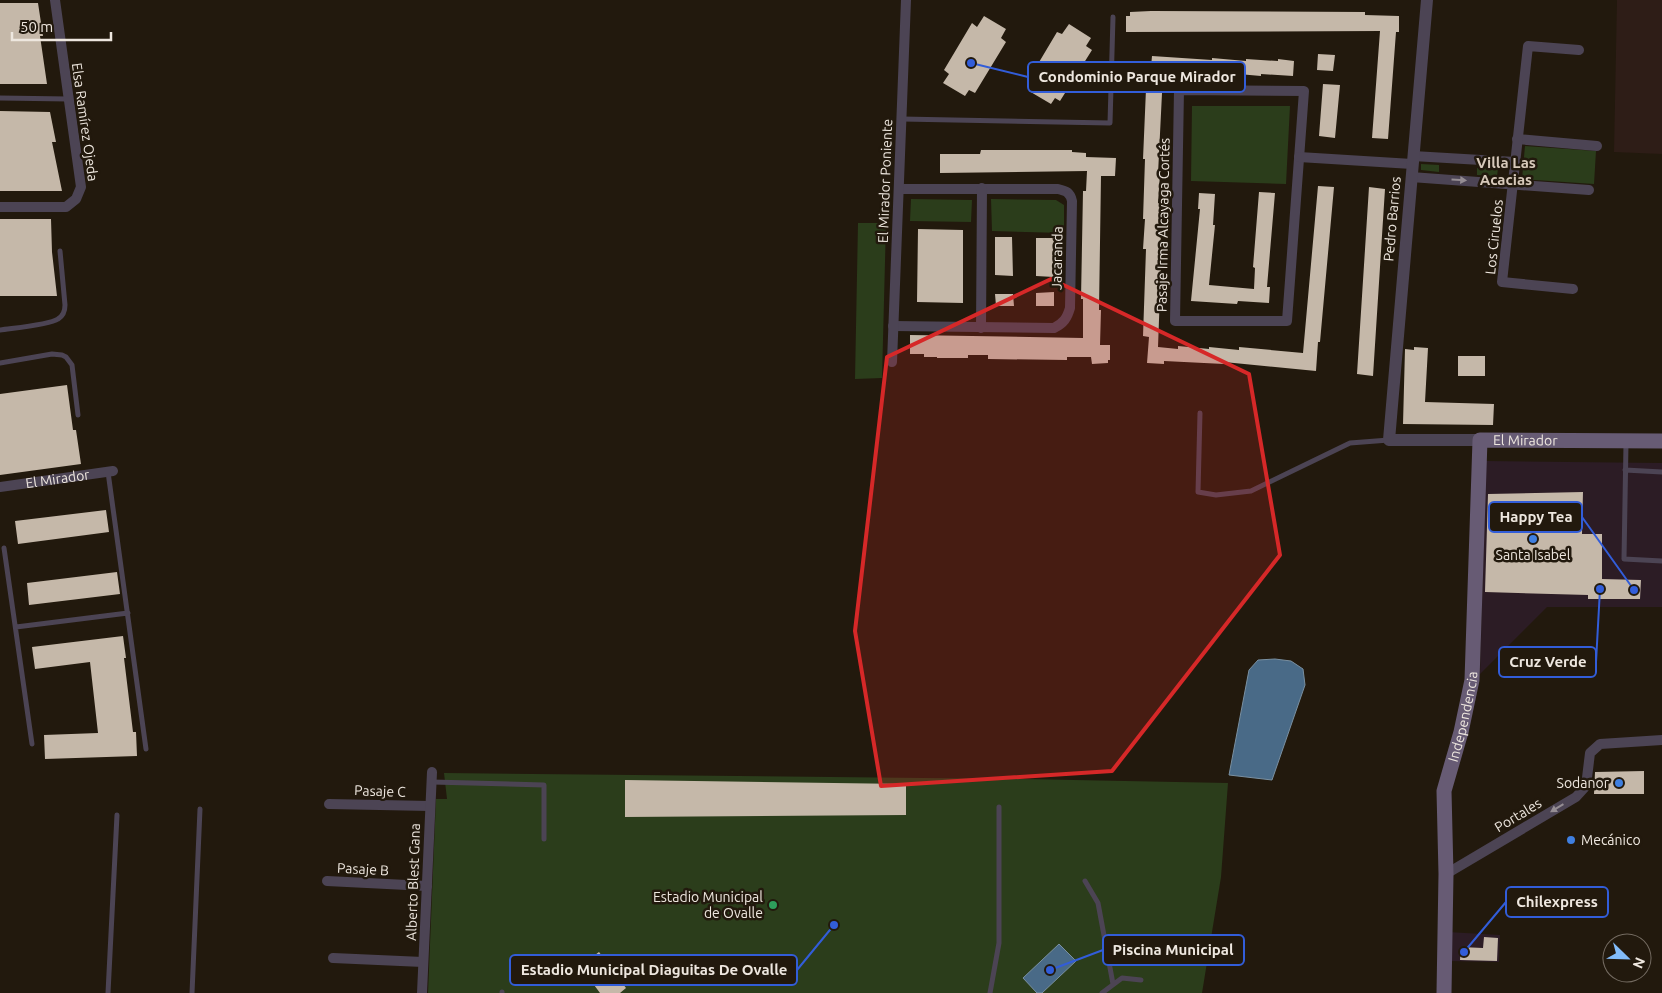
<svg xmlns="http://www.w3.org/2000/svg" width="1662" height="993" viewBox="0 0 1662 993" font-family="Ubuntu,sans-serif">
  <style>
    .commercial { fill: #2c1c25 }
    .industrial { fill: #2e1d17 }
    .green { fill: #2b3d1b }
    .water { fill: #496a87; stroke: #7a90a1 }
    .building { fill: #c5b8a9 }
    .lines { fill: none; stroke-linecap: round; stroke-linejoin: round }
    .service { stroke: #4c4454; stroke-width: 5 }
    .minor { stroke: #4c4454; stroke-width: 10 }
    .tertiary { stroke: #4c4454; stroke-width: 12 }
    .secondary { stroke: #675b74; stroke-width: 15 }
    .oneway { fill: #958d93 }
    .marked { fill: #d62828; fill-opacity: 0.2; stroke: #d62828; stroke-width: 4; stroke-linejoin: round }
    .shop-dot { fill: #3f7fe0; stroke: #22190d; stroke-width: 2 }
    .leisure-dot { fill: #2e9e5b; stroke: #22190d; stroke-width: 2 }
    .labels { text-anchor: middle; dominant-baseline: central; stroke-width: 5; stroke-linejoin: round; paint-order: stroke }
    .street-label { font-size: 14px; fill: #eee7df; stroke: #22190d }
    .poi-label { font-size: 14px; fill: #eee7df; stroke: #22190d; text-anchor: end }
    .neighbourhood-label { font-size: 15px; font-weight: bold; fill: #d7c9ba; stroke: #22190d }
    .leader { fill: none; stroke: #325dd9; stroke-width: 2 }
    .callout-dot { fill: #325dd9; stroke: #22190d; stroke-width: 2 }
    .callout { fill: #22190d; stroke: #325dd9; stroke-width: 2 }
    .callout-label { font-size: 15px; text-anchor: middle; font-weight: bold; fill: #eee7df }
  </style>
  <rect width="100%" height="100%" fill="#22190d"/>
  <path class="commercial" d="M1486,461L1662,463V607H1547L1480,674Z
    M1448,932L1500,935L1499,962L1448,961Z"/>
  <path class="industrial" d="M1617,0H1662V154L1614,152Z"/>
  <path class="green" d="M1192,106H1290L1286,184L1191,181Z
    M1525,146L1596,151L1594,184L1522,179Z
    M1421,164L1439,165V172L1421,170Z
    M1477,168L1498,169L1497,176L1477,175Z
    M911,199L972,200L971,222L910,221Z
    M991,199L1056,200L1064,205V233L992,231Z
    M858,223H886L882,378L855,379Z
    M444,773L1023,779L1228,783L1221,877L1202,993H428L436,799H447Z"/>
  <path class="water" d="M1275,659L1291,661L1303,669L1305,685L1272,780L1229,775L1249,670L1258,660Z
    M1059,944L1076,961L1042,993H1037L1023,978Z"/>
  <path class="building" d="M0,3H38L43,36H40L47,84H0Z
    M1151,11L1365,12V15L1399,16V32H1396L1388,139L1372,138L1380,31L1126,32V16H1130V12Z
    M984,16L1006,29L1001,38L1006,42L975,93L969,90L965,96L943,83L949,74L944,70L972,23L977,27Z
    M1069,24L1091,38L1086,46L1092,50L1060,101L1055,98L1051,104L1029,91L1034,82L1029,79L1057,32L1062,34Z
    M1318,54L1335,55L1333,71L1317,70Z
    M1152,56L1212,60V58L1246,61V59L1278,61V59L1294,61L1293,76L1261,74V76L1227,73V75L1163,73L1158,174H1160L1158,203H1160L1158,233L1161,234L1159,264L1161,265L1158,347L1178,349V346L1209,349V347L1239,350V347L1303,353L1318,186L1334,187L1320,342H1318L1316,371L1224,362V364L1164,361V364L1147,363L1149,337L1143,336L1146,249H1143L1145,219H1143L1145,159H1143L1146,89H1149Z
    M1323,84L1340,85L1335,138L1319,136Z
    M0,111L50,112L56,142H52L62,191H0Z
    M981,150H1072V152L1086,153V157L1116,158L1115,176H1101L1099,310H1101L1100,345H1110V360H1108V363L1092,364L1091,357H1067V360L988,359V355H968V358H937V357H924V354H910V335L1083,338V299H1081L1083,191H1086L1087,171L940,173V154H980Z
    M1369,187L1385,189L1373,376L1357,374Z
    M1259,192L1275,193L1267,287H1270L1269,303L1238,301L1237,304L1191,301L1200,209H1198L1199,193L1215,194L1213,225H1215L1209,285L1254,289L1255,268L1253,267Z
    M0,219H51L52,252L57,296H0Z
    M918,229L963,230V303L917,302Z
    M995,237H1012L1013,276L995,275Z
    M1036,238H1054V277L1036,276Z
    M1054,292V306H1036V293Z
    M995,294H1013L1014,306H996Z
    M1414,347L1428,348L1425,402L1494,404L1493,425L1403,424L1405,349L1414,350Z
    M1458,356H1485V376H1458Z
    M67,385L73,430H76L81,464L0,475V394Z
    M1583,492L1582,534H1602V579L1641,580L1640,599H1588V595L1485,592L1488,494Z
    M106,510L109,532L18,544L15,521Z
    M117,572L120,594L29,605L27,583Z
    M123,636L126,658H124L133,732H136L137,756L45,759L44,735L98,733L90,662L35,669L32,647Z
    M1644,771V794H1594L1595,772Z
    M625,780L906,784V815L625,817Z
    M1484,937L1498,938L1497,961L1460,960L1461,947L1483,948Z
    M599,952L626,988L620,993H600L580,966Z"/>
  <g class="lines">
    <path class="service" d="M0,98L68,99
      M902,119L1110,123L1113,17
      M0,330C13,328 49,325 58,319C63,316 65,311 65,305L60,251
      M0,363L52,354L62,355L66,357L72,365L78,415
      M1200,413L1198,492L1216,495L1251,491L1350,443L1389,440
      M1626,444L1624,559L1662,561
      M1625,470L1662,472
      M108,472L146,749
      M4,548L32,744
      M16,627L128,613
      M432,782L544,785V839
      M1085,881L1098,903L1113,984
      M502,992V993
      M108,993L117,815
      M192,993L200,809
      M990,993L999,943V807
      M1102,993L1122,978L1141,980"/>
    <g class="minor">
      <path d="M1179,90L1304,91L1287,321H1175Z"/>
      <path d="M1517,139L1597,146"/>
      <path d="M1413,156L1515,162"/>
      <path d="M1299,157L1412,164"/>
      <path d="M1411,177L1589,190"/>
      <path d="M0,207H66L76,199L81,187L55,0"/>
      <path d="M1573,289L1502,282L1528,46L1579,50"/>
      <path d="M893,326L1054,328C1064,323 1067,318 1070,308L1072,201C1070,192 1066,191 1058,189H899"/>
      <path d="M981,328L982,188"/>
      <path d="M892,362L906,0"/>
      <path id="s1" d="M0,487L113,471"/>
      <path d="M329,804L430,806"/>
      <path d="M1446,874L1576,797L1586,786L1590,753L1600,744L1662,740"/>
      <path d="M327,881L427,886"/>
      <path d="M333,958L423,962"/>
      <path d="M422,993L432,772"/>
    </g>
    <path class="tertiary" d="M1427,0L1389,440H1480"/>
    <path class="secondary" id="s2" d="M1444,993L1446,874L1444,791L1461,732L1472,680L1480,440L1662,441"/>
  </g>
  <defs><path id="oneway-solid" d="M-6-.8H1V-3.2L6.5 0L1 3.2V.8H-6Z" transform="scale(1.25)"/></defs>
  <g class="oneway">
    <use href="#oneway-solid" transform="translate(1459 180) rotate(3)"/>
    <use href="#oneway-solid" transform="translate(1557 808) rotate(149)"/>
  </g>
  <path class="marked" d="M1051,279L1249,374L1280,555L1112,771L881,786L855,631L887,357Z"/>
  <g class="shop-dot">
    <circle cx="1533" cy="539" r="5"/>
    <circle cx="1619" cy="783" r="5"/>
    <circle cx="1571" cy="840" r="5"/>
  </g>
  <circle class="leisure-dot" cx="773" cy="905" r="5"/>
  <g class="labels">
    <g class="street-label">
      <text transform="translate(85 122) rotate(82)">Elsa Ramírez Ojeda</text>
      <text transform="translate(885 181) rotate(-88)">El Mirador Poniente</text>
      <text transform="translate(1392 219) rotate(-85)">Pedro Barrios</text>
      <text transform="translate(1163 225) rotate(-89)">Pasaje Irma Alcayaga Cortés</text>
      <text transform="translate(1494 237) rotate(-84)">Los Ciruelos</text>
      <text transform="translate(1057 258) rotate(-89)">Jacaranda</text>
      <text stroke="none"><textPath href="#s2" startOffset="602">El Mirador</textPath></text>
      <text stroke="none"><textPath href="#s1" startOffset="58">El Mirador</textPath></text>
      <text stroke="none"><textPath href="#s2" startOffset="279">Independencia</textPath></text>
      <text transform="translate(380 791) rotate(2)">Pasaje C</text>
      <text transform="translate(1518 815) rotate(-31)">Portales</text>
      <text transform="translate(363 869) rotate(3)">Pasaje B</text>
      <text transform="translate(413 882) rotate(-88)">Alberto Blest Gana</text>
    </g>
    <g class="poi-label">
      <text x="1533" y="555" text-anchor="middle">Santa Isabel</text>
      <text x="1609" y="783">Sodanor</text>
      <text x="1581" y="840" text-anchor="start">Mecánico</text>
      <text x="763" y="897">Estadio Municipal<tspan x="763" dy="16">de Ovalle</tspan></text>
    </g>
    <g class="neighbourhood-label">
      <text x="1506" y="162">Villa Las<tspan x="1506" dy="17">Acacias</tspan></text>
    </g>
  </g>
  <path class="leader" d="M971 63L1028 77M1634 590L1582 517M1600 589L1596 662M1464 952L1506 902M1050 970L1103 950M834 925L797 970"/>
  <g class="callout-dot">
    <circle cx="971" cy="63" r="5"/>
    <circle cx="1634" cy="590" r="5"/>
    <circle cx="1600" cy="589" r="5"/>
    <circle cx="1464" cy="952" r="5"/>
    <circle cx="1050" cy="970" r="5"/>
    <circle cx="834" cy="925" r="5"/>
  </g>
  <g class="callout">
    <rect x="1028" y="62" width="217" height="30" rx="5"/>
    <rect x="1489" y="502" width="93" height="30" rx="5"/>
    <rect x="1499" y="647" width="97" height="30" rx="5"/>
    <rect x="1506" y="887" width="102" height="30" rx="5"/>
    <rect x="1103" y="935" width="141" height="30" rx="5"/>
    <rect x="510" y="955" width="287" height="30" rx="5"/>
  </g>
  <g class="callout-label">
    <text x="1137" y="82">Condominio Parque Mirador</text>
    <text x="1536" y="522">Happy Tea</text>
    <text x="1548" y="667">Cruz Verde</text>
    <text x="1557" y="907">Chilexpress</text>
    <text x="1173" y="955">Piscina Municipal</text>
    <text x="654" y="975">Estadio Municipal Diaguitas De Ovalle</text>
  </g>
  <g transform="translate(1627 958) rotate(113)"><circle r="24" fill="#22190d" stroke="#746b61"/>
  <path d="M0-4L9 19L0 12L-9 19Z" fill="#82bcfa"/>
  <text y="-8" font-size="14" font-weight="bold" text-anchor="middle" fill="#eee7df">N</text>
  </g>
  <path d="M12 32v8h99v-8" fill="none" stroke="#eee7df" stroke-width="2.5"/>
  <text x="20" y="32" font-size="15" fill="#eee7df" stroke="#22190d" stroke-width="4" paint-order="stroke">50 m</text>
</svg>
